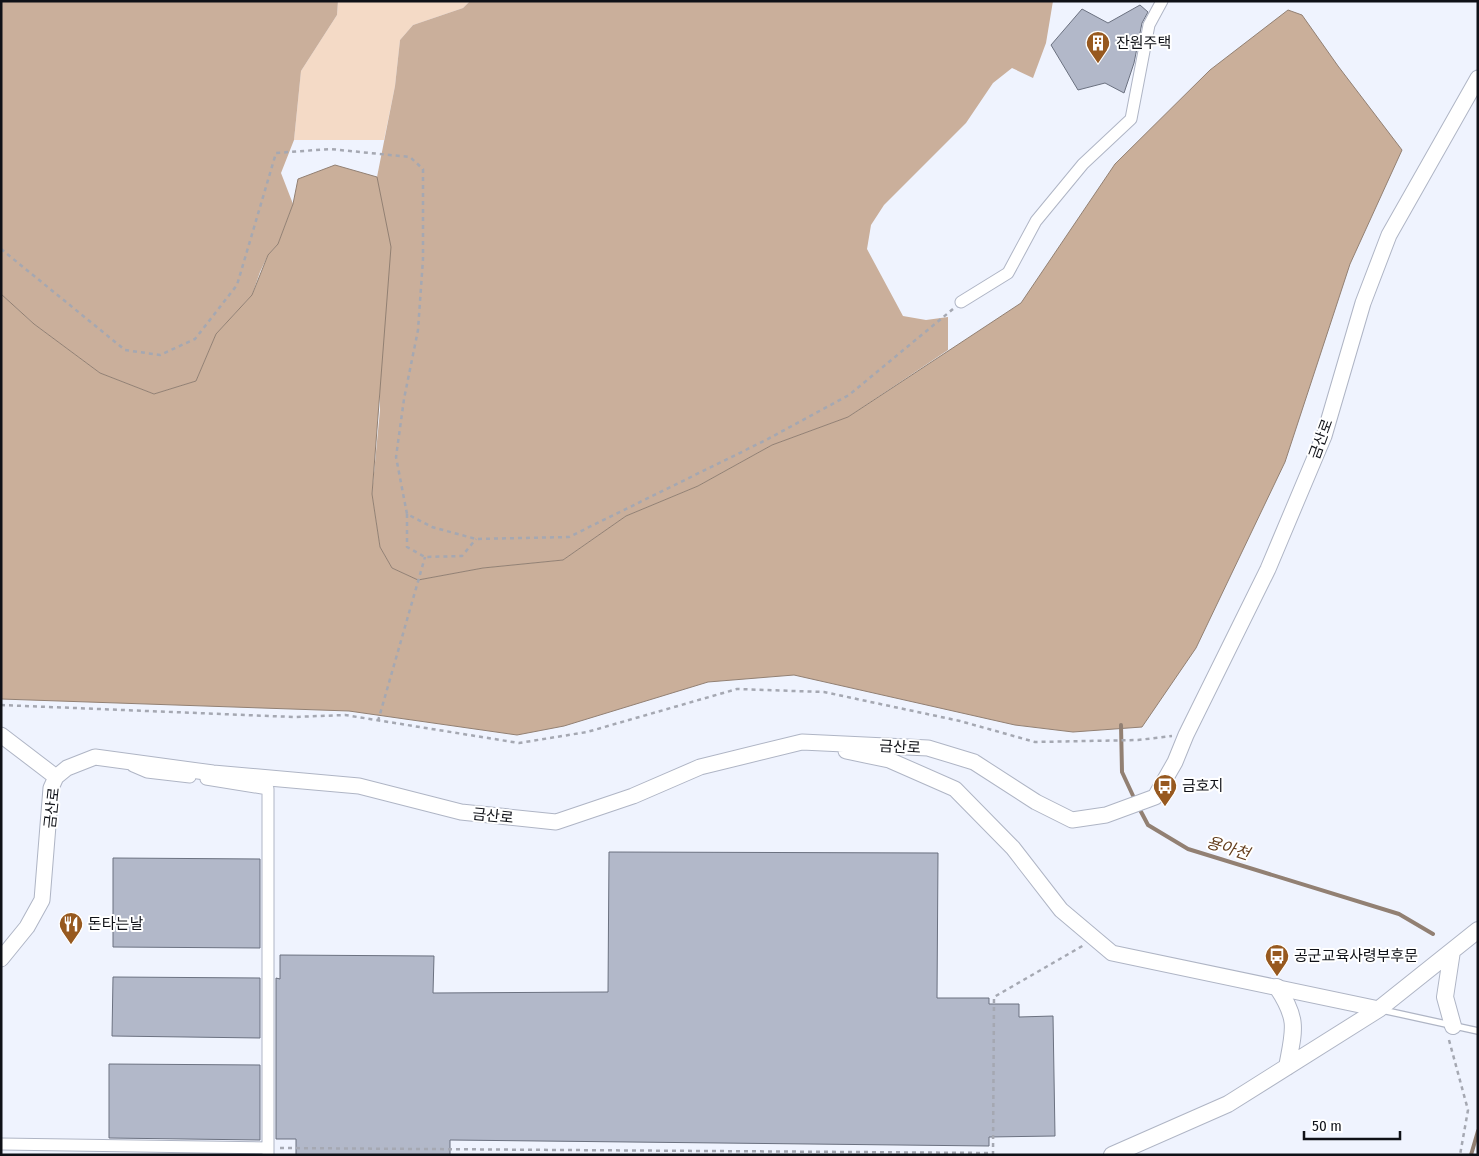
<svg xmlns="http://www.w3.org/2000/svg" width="1479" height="1156" viewBox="0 0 1479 1156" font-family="'Fira Sans Condensed','Noto Sans KR',sans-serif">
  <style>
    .green { fill: #f4dac6 }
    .forest { fill: #caaf9b }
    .water { fill: #caaf9a; stroke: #928073 }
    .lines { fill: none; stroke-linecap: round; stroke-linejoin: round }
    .stream { stroke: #928073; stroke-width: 4 }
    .building { fill: #b2b8c9; stroke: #6b7180 }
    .service-casing { stroke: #afb5c5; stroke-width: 8 }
    .minor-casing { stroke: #afb5c5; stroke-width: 13 }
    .tertiary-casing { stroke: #afb5c5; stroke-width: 17 }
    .secondary-casing { stroke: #afb5c5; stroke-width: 18 }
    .path { stroke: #a5a8b2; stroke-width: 2.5; stroke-dasharray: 4 4; stroke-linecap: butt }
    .service { stroke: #fff; stroke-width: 5.5 }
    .minor { stroke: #fff; stroke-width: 11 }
    .tertiary { stroke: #fff; stroke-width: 15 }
    .secondary { stroke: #fff; stroke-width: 16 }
    .labels { text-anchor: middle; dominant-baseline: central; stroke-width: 4; stroke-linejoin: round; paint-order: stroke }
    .poi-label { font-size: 15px; fill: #0f1117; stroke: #fff; text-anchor: start }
    .street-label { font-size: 15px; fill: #0f1117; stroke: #fff }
    .water-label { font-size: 16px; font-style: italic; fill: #633c1a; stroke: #fff }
  </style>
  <rect width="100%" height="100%" fill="#eff3fe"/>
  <path class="green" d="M338,1H470L463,8L413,25L400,40L395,86L384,140H294L301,71L337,15Z"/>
  <path class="forest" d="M1,1H338L337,15L301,71L294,140L281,173L293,204L278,244L268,255L260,272L252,295L216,334L196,381L154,394L100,373L34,324L1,294Z
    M470,1H1053L1046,43L1033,78L1012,68L993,83L966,123L884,205L871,225L867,249L903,316L926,320L948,317V350L848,417L772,445L698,486L626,516L563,560L483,568L418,580L392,568L380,547L372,494L380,410L377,177L395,86L400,40L413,25L463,8Z"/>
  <path class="water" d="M1288,10L1302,15L1338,66L1402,150L1350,264L1285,462L1196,648L1142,727L1073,732L1015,725L794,675L708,682L564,726L517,735L349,711L1,699V294L34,324L100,373L154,394L196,381L216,334L252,295L268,255L278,244L293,204L298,179L335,165L377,177L391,247L372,494L380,547L392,568L418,580L483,568L563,560L626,516L698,486L772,445L848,417L1021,303L1115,164L1210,70Z"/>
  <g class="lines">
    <path class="stream" d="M1121,725L1122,772L1135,800
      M1138,806L1148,825L1188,849L1399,914L1433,934
      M1471,1155L1478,1131"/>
  </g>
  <path class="building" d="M1140,5L1148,12L1142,23L1134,63L1124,93L1105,83L1078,90L1051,45L1082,9L1108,23Z
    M609,852L938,853L937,998H989V1004H1019V1017L1053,1016L1055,1136L989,1137V1146L450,1140V1155H296V1139H276V978L280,979V955L434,956L433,993L608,992Z
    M113,858L260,859V948L113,947Z
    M113,977L260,978V1038L112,1036Z
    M109,1064L260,1065V1140L109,1138Z"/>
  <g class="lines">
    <g class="service-casing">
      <path id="service" d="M1382,1010L1478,1031"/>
    </g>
    <g class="minor-casing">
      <path id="minor" d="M961,302L1008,273L1036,221L1083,164L1131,119L1149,25L1162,1
        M133,766L147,772L190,777
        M206,779L268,789V1155
        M1,1144L268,1148"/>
    </g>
    <g class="tertiary-casing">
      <path id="tertiary" d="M1,735L56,777
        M846,751L889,760L955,789L1013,848L1061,910L1112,953L1379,1009
        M1,959L27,927L42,900L51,788L56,777L67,768L95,757L213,773L359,786L461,812L556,822L633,796L700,767L802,742L928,748L974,762L1036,802L1072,820L1106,815L1155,797L1175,762L1186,735L1268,569L1324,436L1363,303L1389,235L1478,78"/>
    </g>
    <g class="secondary-casing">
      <path id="secondary" d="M1452,951L1445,997L1453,1026
        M1277,987C1299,1020 1294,1030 1287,1067
        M1112,1155L1228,1104L1379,1009L1478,930"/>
    </g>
    <path class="path" d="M1,249L125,350L160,355L195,339L237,285L276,153L330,149L410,157L423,169V259L418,330L404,399L396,457L407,514L432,527L476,539L569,537L766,440L849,395L953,309
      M407,514V547L425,557L462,556L476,539
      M1,705L294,717L345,715L519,743L587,732L737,689L824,692L960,721L1035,742L1138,740L1172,736
      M378,721L425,557
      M1449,1040L1468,1110L1460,1155
      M280,1148L993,1153
      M993,1155L994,997L1084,945"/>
    <use href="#service" class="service"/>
    <use href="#minor" class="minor"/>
    <use href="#tertiary" class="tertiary"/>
    <use href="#secondary" class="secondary"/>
  </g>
  <defs>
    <g id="building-pin" transform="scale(1.25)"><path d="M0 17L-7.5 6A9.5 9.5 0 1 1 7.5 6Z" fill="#97591f" stroke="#fff"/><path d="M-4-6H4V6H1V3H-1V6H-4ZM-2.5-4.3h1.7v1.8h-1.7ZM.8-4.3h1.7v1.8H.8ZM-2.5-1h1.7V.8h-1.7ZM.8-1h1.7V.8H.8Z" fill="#fff"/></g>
    <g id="bus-pin" transform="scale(1.25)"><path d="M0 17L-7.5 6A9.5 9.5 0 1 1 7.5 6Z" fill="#97591f" stroke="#fff"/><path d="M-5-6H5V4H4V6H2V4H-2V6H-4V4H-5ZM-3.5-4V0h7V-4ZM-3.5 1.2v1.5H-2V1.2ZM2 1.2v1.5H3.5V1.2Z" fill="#fff"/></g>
    <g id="restaurant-pin" transform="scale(1.25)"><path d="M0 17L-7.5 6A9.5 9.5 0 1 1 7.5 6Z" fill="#97591f" stroke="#fff"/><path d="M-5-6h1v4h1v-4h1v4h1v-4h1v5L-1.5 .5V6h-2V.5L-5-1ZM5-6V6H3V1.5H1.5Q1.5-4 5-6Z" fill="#fff"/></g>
  </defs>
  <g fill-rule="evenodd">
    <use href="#building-pin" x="1098" y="43"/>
    <use href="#bus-pin" x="1165" y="786"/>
    <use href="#restaurant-pin" x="71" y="924"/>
    <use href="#bus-pin" x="1277" y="956"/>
  </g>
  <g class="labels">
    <g class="poi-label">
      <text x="1116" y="43">잔원주택</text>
      <text x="1182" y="786">금호지</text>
      <text x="88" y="924">돈타는날</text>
      <text x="1294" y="956">공군교육사령부후문</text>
    </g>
    <g class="street-label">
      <text transform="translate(1321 439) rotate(-70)">금산로</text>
      <text transform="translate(900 747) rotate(3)">금산로</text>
      <text transform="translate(52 808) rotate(-84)">금산로</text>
      <text transform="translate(493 816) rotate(6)">금산로</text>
    </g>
    <g class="water-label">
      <text transform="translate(1228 848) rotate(17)">용아천</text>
    </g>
  </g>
  <rect width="1479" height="1156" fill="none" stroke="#0f1117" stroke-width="5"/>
  <path d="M1304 1131v8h96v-8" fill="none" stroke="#0f1117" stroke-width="2.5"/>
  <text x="1312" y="1131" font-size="15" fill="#0f1117" stroke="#ffffff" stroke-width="4" paint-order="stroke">50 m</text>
</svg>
